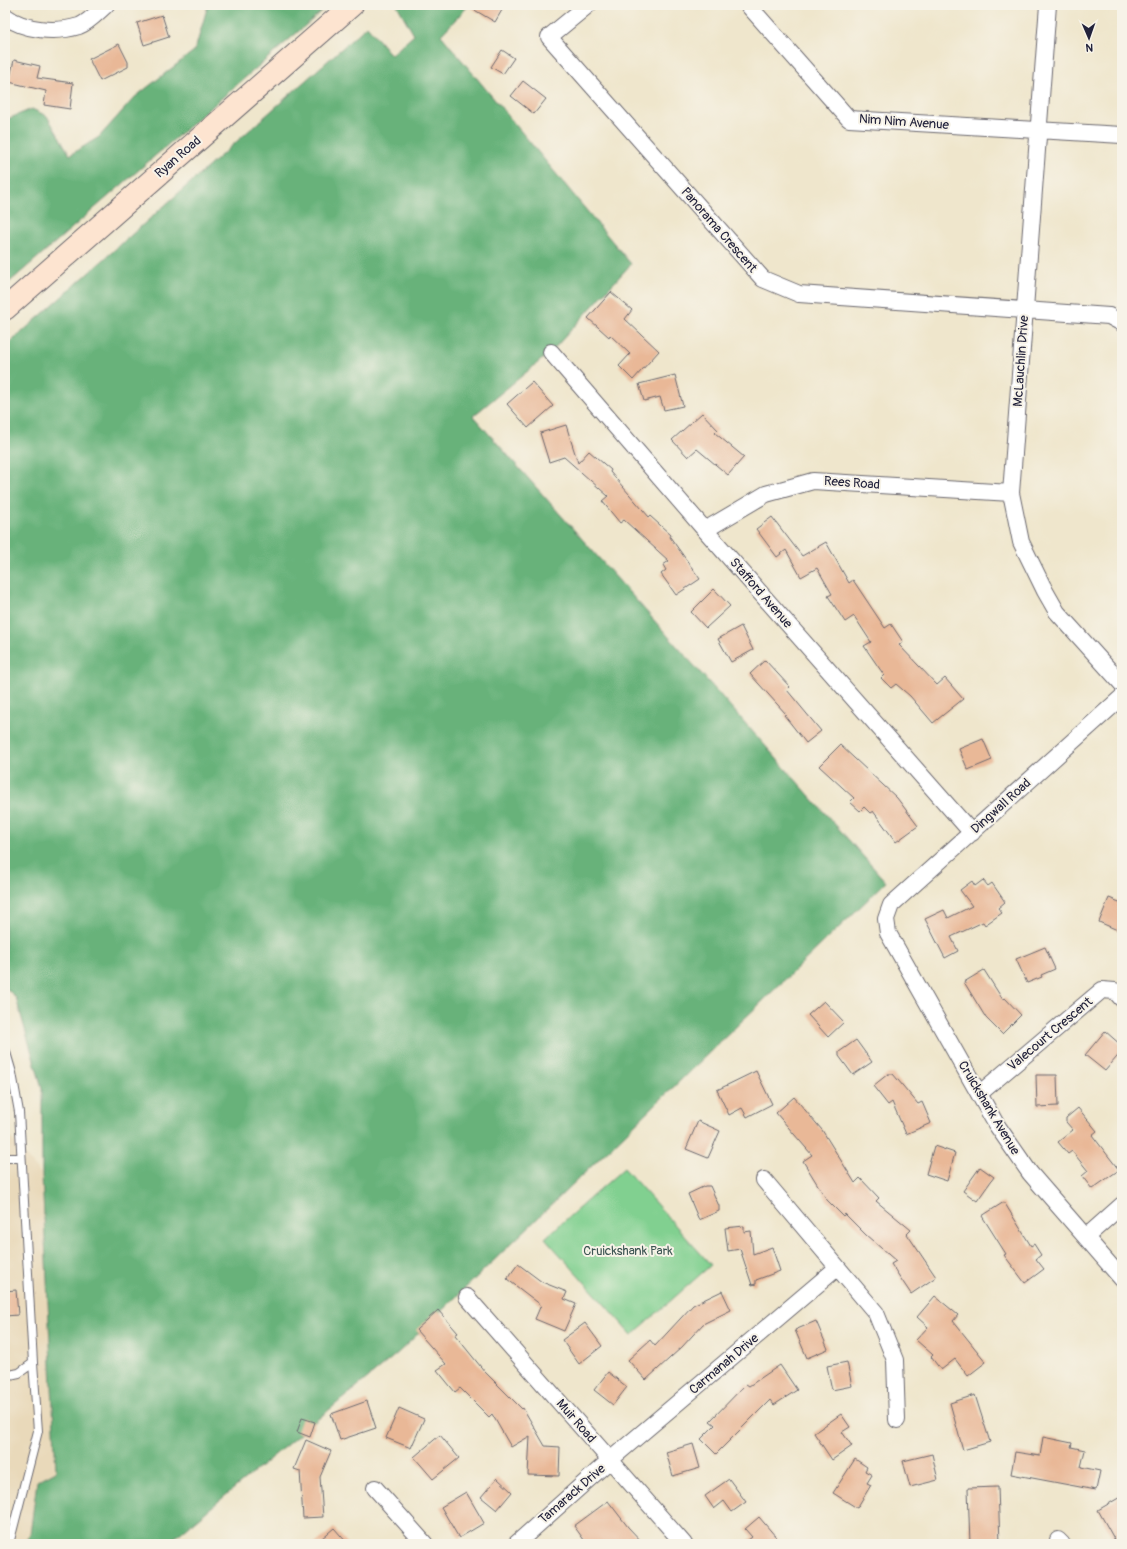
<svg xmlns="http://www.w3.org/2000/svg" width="1127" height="1549" viewBox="0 0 1127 1549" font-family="Pangolin,sans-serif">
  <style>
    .built { fill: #e9d9ba }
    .green { fill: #81d090; stroke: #527966 }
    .forest { fill: #68b27a; stroke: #456a5a }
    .building { fill: #e9b897 }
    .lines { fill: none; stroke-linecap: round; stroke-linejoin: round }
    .lane-casing { stroke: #6a676e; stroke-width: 10 }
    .street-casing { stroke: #6a676e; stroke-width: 18 }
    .secondary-casing { stroke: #6a676e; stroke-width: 24 }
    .lane { stroke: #fff; stroke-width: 8 }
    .street { stroke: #fff; stroke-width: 16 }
    .secondary { stroke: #fde4d0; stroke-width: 22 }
    .labels { text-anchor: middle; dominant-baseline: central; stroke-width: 4; stroke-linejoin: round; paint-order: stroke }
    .street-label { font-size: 13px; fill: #22223b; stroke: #f7f3e8 }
    .park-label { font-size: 13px; fill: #3e5654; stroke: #f7f3e8 }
  </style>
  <rect width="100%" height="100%" fill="#f7f3e8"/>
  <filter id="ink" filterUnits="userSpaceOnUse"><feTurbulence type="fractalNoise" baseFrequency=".025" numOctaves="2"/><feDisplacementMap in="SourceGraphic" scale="8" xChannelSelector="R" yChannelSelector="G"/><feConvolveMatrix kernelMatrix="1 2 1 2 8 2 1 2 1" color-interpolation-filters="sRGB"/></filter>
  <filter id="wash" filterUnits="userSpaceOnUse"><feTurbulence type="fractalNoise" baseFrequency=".012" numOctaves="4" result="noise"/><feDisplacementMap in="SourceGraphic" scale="16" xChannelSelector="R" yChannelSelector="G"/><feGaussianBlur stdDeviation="0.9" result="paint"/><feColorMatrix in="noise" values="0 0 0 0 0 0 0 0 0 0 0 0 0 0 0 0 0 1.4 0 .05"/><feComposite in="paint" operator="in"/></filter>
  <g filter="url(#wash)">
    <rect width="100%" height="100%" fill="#efe6cc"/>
    <path class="built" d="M5,1131L42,1175L56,1471L37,1481L30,1535L25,1544H5Z"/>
    <path class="green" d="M624,1168L711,1265L632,1335L545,1238Z"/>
    <path class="forest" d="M208,5H329L5,286V120L32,109L47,116L70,155L99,137L135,97L195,50Z
      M397,5H469L441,35L631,264L551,352L473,416L886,882L399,1352L167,1544H25L30,1535L37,1481L56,1471L42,1175V1088L16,998L5,987V347L367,26L391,55L414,35Z"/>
    <g id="blocks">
      <path class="building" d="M466,5H505L495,22Z
        M162,15L169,37L144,45L137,23Z
        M119,44L128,62V67L100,81L89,59Z
        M502,50L514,58L503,74L491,67Z
        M14,60L40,66L37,78L73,83L70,109L44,105L46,91L9,82Z
        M523,81L546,99L534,114L511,96Z
        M611,292L632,310L625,319L659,351L633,380L619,366L630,354L610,335L609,337L588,318Z
        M675,375L683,406L664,410L660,397L644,401L639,384Z
        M532,382L553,406L528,428L507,404Z
        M702,413L718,430L715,433L744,457L728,475L697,449L688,457L672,440Z
        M566,425L578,463L589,451L611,470L610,472L649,517L650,516L671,535L670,537L700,579L676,595L661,574L666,570L663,565L669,561L624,520L620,523L602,501L608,496L564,457L549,462L540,433Z
        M772,517L802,556L826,542L849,583L853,580L885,628L891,624L903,642L899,645L937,685L945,678L963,699L933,723L910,696L896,684L891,688L881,678L884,675L864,646L871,642L854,616L845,622L828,596L832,594L817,568L801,577L786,550L777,557L756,529Z
        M714,589L730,606L706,628L691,612Z
        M741,626L753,650L731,662L718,639Z
        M765,660L790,687L787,690L821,731L806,743L784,715L786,714L750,674Z
        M983,739L992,760L968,770L959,749Z
        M840,745L897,798L918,826L896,842L873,811L870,813L864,807L860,811L850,802L854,798L819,766Z
        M983,880L988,886L992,883L1005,902L998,908L1002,913L985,925L983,922L951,937L958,951L945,958L925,919L944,910L948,918L972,906L960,890L972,881L975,886Z
        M1109,898L1122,903V932L1099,922Z
        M1045,947L1055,969L1041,975L1042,977L1027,983L1016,959Z
        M984,970L1003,1000L1005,998L1021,1015L1002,1034L986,1018L964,982Z
        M824,1001L844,1022L828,1037L808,1015Z
        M1105,1031L1122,1046V1051L1105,1071L1085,1055Z
        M856,1040L872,1062L853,1075L839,1056V1052Z
        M756,1071L772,1104L747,1117L742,1108L729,1115L717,1090Z
        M888,1074H893L918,1104L922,1102L931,1123L906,1134L892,1102L888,1105L873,1086Z
        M1036,1075H1057L1058,1106L1037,1107Z
        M794,1097L822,1130L855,1183L860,1178L879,1198L876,1201L911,1230L907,1234L936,1277L911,1294L891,1264L896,1261L866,1235L845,1214L843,1216L827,1200L803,1161L812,1155L776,1113Z
        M1078,1108L1097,1131L1092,1135L1119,1170L1092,1189L1082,1176L1088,1171L1072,1151L1068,1154L1058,1142L1073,1130L1066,1122V1118Z
        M698,1121L720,1131L708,1158L686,1149Z
        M934,1146L955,1153L947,1181L926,1174Z
        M980,1167L994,1177L977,1201L963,1191Z
        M705,1186H710L719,1206V1211L699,1220L688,1194Z
        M1004,1202L1031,1246L1034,1244L1041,1255L1036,1259L1044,1269L1025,1283L1004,1255L1006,1254L982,1216Z
        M744,1226V1232L751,1231L753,1254L772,1247L780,1271L756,1280V1284L752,1285L740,1249L728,1251L725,1228Z
        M518,1264L542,1282L567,1292L564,1299L576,1304L564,1331L535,1319L541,1305L507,1279Z
        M16,1290L18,1315L5,1316V1291Z
        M722,1291L731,1310L703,1324L682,1347L646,1380L628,1360L650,1340L655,1346L693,1305Z
        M935,1296L958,1315L953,1321L986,1362L968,1376L955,1359L941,1370L931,1357L933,1355L916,1340L928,1327L917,1317Z
        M438,1310L458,1333L455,1335L485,1372L522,1409L523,1408L545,1446L560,1447L559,1476L528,1475L530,1436L511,1447L492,1414L489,1417L460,1388L455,1392L437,1370L446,1364L416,1330Z
        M816,1321L828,1349L807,1358L795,1330Z
        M585,1323L602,1346L579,1364L562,1340Z
        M847,1362L852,1386L832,1390L827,1366Z
        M780,1365L797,1390L774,1405L770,1400L716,1454L701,1439L715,1425L710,1421L746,1384L749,1386Z
        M608,1372L627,1387L613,1405L594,1390Z
        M975,1395L990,1442L963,1450L950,1403Z
        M367,1401L376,1428L340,1440L331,1414Z
        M399,1408L424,1419L411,1448L386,1438Z
        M841,1414L850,1427L842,1432L852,1446L832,1460L814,1433Z
        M302,1418L315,1422L310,1437L297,1432Z
        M440,1435L459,1458L433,1479L414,1457Z
        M1043,1437L1072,1443L1071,1447L1085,1450L1081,1467L1100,1471L1096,1490L1011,1474L1015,1452L1040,1456Z
        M306,1440L331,1451L320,1477L323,1517L303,1518L300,1471L294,1469Z
        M693,1444L700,1468L673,1476L666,1452Z
        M932,1454L938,1480L910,1487L903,1461Z
        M855,1459L867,1467L865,1471L872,1475L867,1483L871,1485L857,1508L833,1493Z
        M497,1478L512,1492L497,1510L481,1497Z
        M729,1479L746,1502L732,1512L724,1501L714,1509L705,1496Z
        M998,1487L1000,1544H970L968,1488Z
        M466,1492L484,1523L459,1538L441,1507Z
        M1122,1496V1544H1117L1098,1510Z
        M608,1501L628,1527L644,1544H587L574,1526Z
        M759,1517L782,1544H743L752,1537L745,1529Z
        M334,1528L348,1544H315Z"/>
    </g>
  </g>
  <g filter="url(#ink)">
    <use href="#blocks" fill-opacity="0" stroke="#6a676e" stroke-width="1"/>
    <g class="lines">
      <g class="lane-casing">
        <path id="lane" d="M5,1049L12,1073L19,1112L33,1363L19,1373L5,1376
          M5,1158H21
          M9,1544L38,1431L33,1363"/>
      </g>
      <g class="street-casing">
        <path id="street" d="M588,5L549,37L763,279L799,294L1109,316L1122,323
          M748,5L849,119L1122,135
          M1048,5L1011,493L1021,542L1045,591L1057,612L1122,684
          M5,16C25,31 56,33 79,26C88,23 99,11 106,5
          M551,352L705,530L972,833
          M705,530L766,494L813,481L1011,493
          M1122,697L891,905L886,919L888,933L996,1124L1030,1173L1122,1279
          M979,1094L1102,990L1115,991L1122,999
          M764,1180L876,1313L895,1360L897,1420
          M1086,1237L1122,1205
          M467,1297L684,1544
          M375,1488L425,1544
          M1058,1540L1062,1544
          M516,1544L610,1460L837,1268"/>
      </g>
      <g class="secondary-casing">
        <path id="secondary" d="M5,309L352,5"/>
      </g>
      <use href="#lane" class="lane"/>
      <use href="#street" class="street"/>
      <use href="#secondary" class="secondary"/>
    </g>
  </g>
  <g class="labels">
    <g class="street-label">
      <text transform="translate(904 122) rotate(4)">Nim Nim Avenue</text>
      <text transform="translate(178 157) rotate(-41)">Ryan Road</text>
      <text transform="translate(719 230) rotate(49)">Panorama Crescent</text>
      <text transform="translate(1021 361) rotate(-86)">McLauchlin Drive</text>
      <text transform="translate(852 483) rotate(4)">Rees Road</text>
      <text transform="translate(761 593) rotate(49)">Stafford Avenue</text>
      <text transform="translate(1001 806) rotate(-42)">Dingwall Road</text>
      <text transform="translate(1050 1034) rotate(-40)">Valecourt Crescent</text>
      <text transform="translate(989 1108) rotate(59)">Cruickshank Avenue</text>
      <text transform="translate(724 1364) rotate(-40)">Carmanah Drive</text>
      <text transform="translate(576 1421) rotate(49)">Muir Road</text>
      <text transform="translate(572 1494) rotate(-41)">Tamarack Drive</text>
    </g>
    <g class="park-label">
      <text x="628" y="1251">Cruickshank Park</text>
    </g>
  </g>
  <rect width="1127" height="1549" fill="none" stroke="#f7f3e8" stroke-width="20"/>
  <g transform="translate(1089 38) rotate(178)" stroke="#f7f3e8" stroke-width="3" paint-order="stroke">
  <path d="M0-3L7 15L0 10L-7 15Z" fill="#22223b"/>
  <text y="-6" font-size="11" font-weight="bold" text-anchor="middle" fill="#22223b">N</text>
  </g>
</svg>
